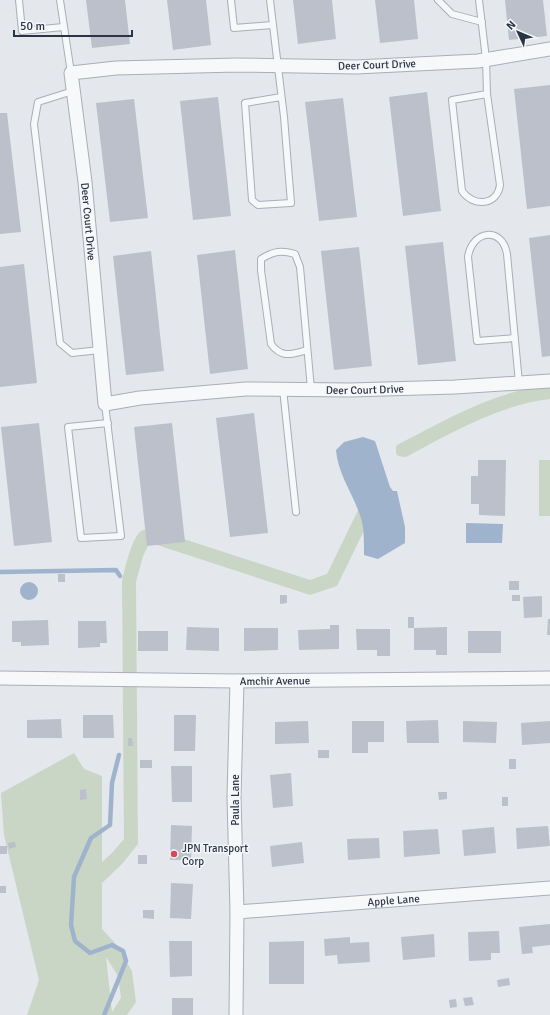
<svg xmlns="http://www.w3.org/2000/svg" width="550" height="1015" viewBox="0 0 550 1015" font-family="Signika,sans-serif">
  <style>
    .green { fill: #c9d6c5; fill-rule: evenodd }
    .water { fill: #9fb4cc }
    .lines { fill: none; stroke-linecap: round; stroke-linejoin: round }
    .stream { stroke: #9fb4cc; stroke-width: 4.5 }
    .building { fill: #bbc0ca }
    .lane-casing { stroke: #a9aeb7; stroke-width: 8 }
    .street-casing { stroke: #a9aeb7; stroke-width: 15 }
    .lane { stroke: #f7f8fa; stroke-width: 6 }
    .street { stroke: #f7f8fa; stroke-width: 13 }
    .poi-dot { fill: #d1495b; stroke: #f4f6f9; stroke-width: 1.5 }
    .labels { text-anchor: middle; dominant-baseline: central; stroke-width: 3; stroke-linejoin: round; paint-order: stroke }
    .street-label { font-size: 11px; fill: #2b3445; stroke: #f4f6f9 }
    .poi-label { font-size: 11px; fill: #2b3445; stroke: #f4f6f9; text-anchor: start }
  </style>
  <rect width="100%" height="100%" fill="#e4e7ec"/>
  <path class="green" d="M550,385V399C502,404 448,434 406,457L398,456L396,453V446L399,444C445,420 498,390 550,385Z
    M539,460H550V516H539Z
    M363,500L376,506L337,586L310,595L154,544H149L143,556L136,582L138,844L122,864L102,883V929L114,942L132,971L136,1002L127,1015H27L39,980L4,835L1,793L74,753L84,769L102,776V862L112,853L124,839L122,580C125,569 132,534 143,530C147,529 152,530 156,530L310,580L327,574ZM106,957L118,976L121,998L112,1012Z"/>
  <path class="water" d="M363,437L375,441L390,487L393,491H397L405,527V543L378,559L364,555C364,546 364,536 363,527C358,499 338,478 336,450L344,442Z
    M466,523L503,524L502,543H466Z
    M20 591a9 9 0 1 1 18 0a9 9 0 1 1-18 0Z"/>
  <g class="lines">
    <path class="stream" d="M0,572L116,570L120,576
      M104,1015L126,961L123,951L112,945L90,953L75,941L71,925L74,877L91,838L110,825L112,783L119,755"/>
  </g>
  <path class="building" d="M86,0H125L130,44L92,48Z
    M167,0H206L211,45L173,50Z
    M293,0H332L336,39L298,44Z
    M375,0H414L418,39L380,43Z
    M505,0H543L547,36L509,40Z
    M550,85V206L527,209L514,89Z
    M427,92L441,211L403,216L389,97Z
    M218,97L231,216L193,220L180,101Z
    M343,98L357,217L319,221L305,102Z
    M134,99L148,218L110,222L96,103Z
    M0,113H7L21,232L0,234Z
    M550,235V356L542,357L529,238Z
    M443,242L456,361L418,365L405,246Z
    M359,247L372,366L334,370L321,251Z
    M235,250L248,369L210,374L197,255Z
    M151,251L164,371L126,375L113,256Z
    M24,264L37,383L0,387V267Z
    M254,413L268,533L230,537L216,418Z
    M39,423L52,542L14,546L1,427Z
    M172,423L185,542L147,546L134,427Z
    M478,460H506L505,516L479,515V504H471V476H478Z
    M58,574H65V582H58Z
    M509,581H519V590H509Z
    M280,595H287V603L280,604Z
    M512,595H520V601H512Z
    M542,596V617L524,618L523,597Z
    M408,617H414V628H408Z
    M548,619H550V635H547Z
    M48,620L49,645L21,646V642H12V621Z
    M78,621H106L107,643H100V647L78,648Z
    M330,625H339V649L299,650L298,630L330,629Z
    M187,627L219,628V651L186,650Z
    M447,627V655H436V650H414V628Z
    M244,628H278V650L244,651Z
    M356,629H390V656H377V650H357Z
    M138,631H168V651H138Z
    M468,631H501V653H468Z
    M83,715H113L114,738H83Z
    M174,715H196L195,751H174Z
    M61,719L62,738H27V720Z
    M438,720L439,743H407L406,721Z
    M308,721L309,743L275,744V722Z
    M352,721H384V742H368V753H352Z
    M463,721L497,722L496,743L463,742Z
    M550,721V743L522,745L521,723Z
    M128,738H132L133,746H128Z
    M318,750H329V758H318Z
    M509,759H516V769H509Z
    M140,760H152V768H140Z
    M171,766H192V802H172Z
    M291,773L293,806L273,808L270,775Z
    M86,789L87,799L80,800V790Z
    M438,792H447V799L439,800Z
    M502,797H508V806H502Z
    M171,825L192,826L191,860H170Z
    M548,826L550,846L517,849L516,828Z
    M494,827L496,853L464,856L462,830Z
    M438,829L440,854L404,857L403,831Z
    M379,838L380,858L348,860L347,839Z
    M15,842L16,847L9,849L8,843Z
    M302,842L304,863L272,867L270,846Z
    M0,846H7V854H0Z
    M138,855H147V864H138Z
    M171,883L193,884L191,919L170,918Z
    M0,886H6V893H0Z
    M143,910H154V919L143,918Z
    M550,924V945L532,947L533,953L522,954L519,927Z
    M499,931L500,953H491V960L469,961L468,932Z
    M434,934L435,957L403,960L401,937Z
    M350,937V943L369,942L370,962L338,964L337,955L325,956L324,939Z
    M169,941H192V976L170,977Z
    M304,941V984H269V942Z
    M509,978L510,985L498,987L497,980Z
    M472,997L474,1005L465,1006L463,998Z
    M172,998H193V1015H172Z
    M456,999L457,1007L450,1008L449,1000Z"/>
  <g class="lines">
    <g class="lane-casing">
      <path id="lane" d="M19,0L22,31L63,27
        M60,0L71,73
        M231,0L234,28L272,25
        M270,0L284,117L291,203L258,205L252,200L245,103L281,97
        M438,0L452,14L482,22
        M479,0L486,59L487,94L500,185C497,206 473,207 462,191L452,100L487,94
        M73,91L38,102L34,124L60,343L72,353L100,350
        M515,338L477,341L468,257C472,230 502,226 507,254L519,383
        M307,350C292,354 282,359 271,344L261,270V259C274,251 281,250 295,254L300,267L311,389
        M283,389L296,512
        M105,404L121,536L81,538L68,427L108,423"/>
    </g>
    <g class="street-casing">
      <g id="street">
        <path id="s1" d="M550,49L478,61L356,67L237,65L116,68L71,73L85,182L105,404L140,398L246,389L350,390L455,387L550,381"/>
        <path id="s2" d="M0,678L237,681L550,678"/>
        <path id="s3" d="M237,912L550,888"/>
        <path d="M236,1015L237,912L234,797L237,681"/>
      </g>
    </g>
    <use href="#lane" class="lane"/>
    <use href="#street" class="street"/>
  </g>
  <circle class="poi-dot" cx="174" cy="854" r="4"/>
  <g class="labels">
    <g class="street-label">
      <text transform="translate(377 65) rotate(-2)">Deer Court Drive</text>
      <text stroke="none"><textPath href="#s1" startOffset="630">Deer Court Drive</textPath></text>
      <text stroke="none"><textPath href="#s1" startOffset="1074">Deer Court Drive</textPath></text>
      <text stroke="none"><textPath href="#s2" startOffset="275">Amchir Avenue</textPath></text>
      <text transform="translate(235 800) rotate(-90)">Paula Lane</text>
      <text stroke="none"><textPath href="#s3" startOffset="157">Apple Lane</textPath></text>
    </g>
    <g class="poi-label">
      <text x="182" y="848">JPN Transport<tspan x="182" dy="13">Corp</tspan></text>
    </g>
  </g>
  <g transform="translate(518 32) rotate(314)" stroke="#f4f6f9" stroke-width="3" paint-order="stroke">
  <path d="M0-3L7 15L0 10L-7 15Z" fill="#2b3445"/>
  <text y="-6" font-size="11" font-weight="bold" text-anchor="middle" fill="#2b3445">N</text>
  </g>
  <path d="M14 30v6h118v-6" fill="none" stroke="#2b3445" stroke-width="2"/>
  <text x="20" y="30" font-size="12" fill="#2b3445" stroke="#f4f6f9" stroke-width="3" paint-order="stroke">50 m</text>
</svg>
